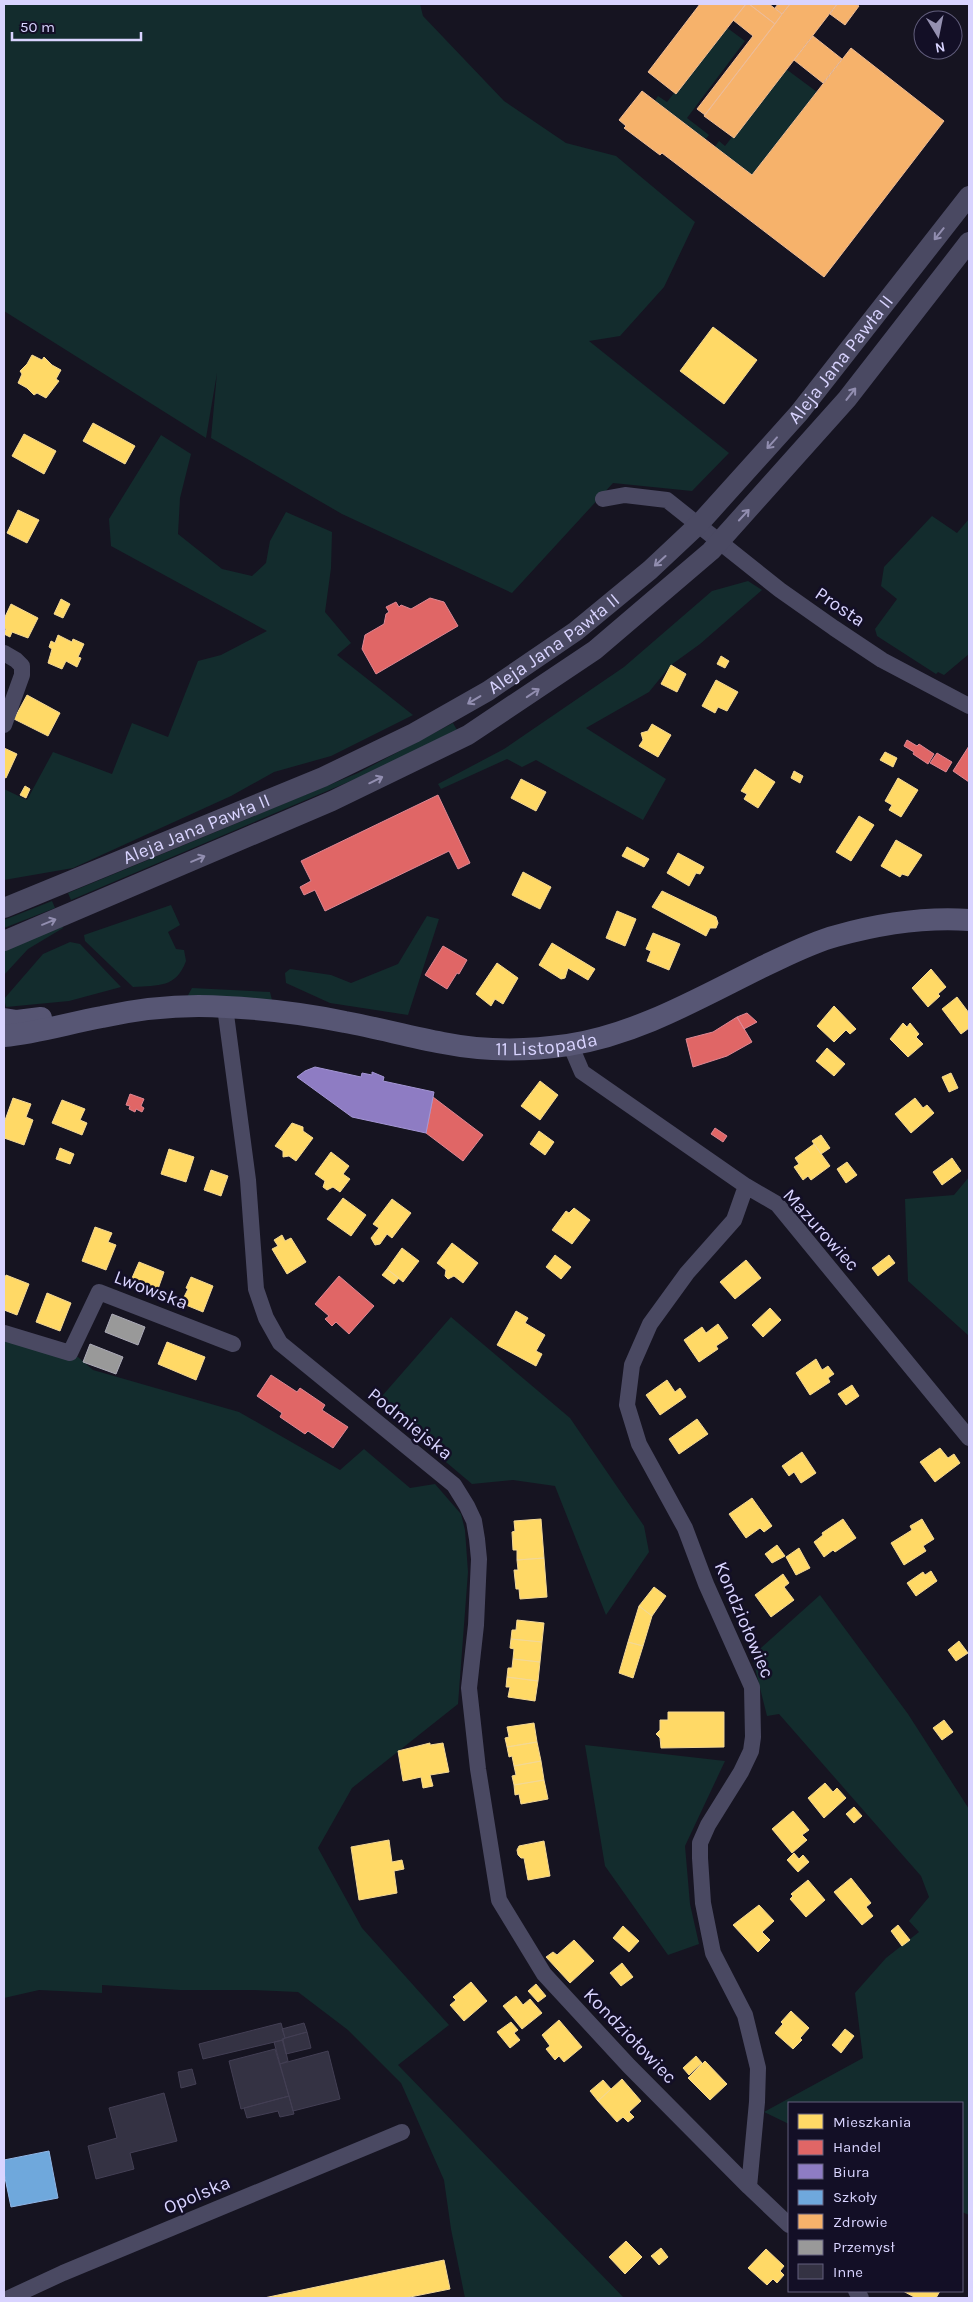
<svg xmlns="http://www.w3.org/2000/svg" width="973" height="2302" viewBox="0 0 973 2302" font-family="Karla,sans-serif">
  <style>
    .green { fill: #132c2d }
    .homes { fill: #ffd966; stroke: #f4d894 }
    .shops { fill: #e06666; stroke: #de8794 }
    .offices { fill: #8e7cc3; stroke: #a496d5 }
    .schools { fill: #6fa8dc; stroke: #8fb5e6 }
    .health { fill: #f6b26b; stroke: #edbc97 }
    .industry { fill: #999; stroke: #acabb8 }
    .building { fill: #343243; stroke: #433f54 }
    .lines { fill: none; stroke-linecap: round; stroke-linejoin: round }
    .minor { stroke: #4a4962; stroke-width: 16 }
    .tertiary { stroke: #4a4962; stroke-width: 20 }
    .secondary { stroke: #575674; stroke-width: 22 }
    .oneway { stroke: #928eb0 }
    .labels { text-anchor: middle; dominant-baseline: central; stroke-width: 5; stroke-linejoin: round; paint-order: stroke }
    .street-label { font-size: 19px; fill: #d9d4ff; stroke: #130f26 }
  </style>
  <rect width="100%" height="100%" fill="#161421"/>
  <path class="green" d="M4,4H420L423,16L504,101L566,143L616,156L695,222L664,287L620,336L589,341L729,453L692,491L613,483L512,593L342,514L211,438L217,373L206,438L4,311Z
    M726,27L745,41L687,118L709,135L699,147L650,108L658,96L667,102Z
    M786,69L817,92L747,182L709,155L719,141L725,146Z
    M161,435L191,454L180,498L178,534L222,569L252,576L266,563L270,541L286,512L332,532L331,568L325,612L351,643L337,655L413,715L331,756L274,772L231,796L73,868L4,880V789L27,800L53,752L112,774L132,723L168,737L198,661L221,655L267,631L111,546L109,519Z
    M932,516L957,533L969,519V654L944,675L938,672L936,674L877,636L875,629L897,599L881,586L884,567Z
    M748,581L762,590L700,644L671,665L649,692L586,728L666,779L643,820L536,760L522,767L507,759L441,789L438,784L504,749L624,667L712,591Z
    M453,723L457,730L367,774L71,900L68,893L358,773Z
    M52,901L55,908L4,928V920Z
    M171,905L180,925L168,932L176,949L184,950L186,961C176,988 159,985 133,987L85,941L84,935Z
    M427,916L439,919L408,1015L330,1003L286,983L285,973L290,969L331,975L351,983L398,964Z
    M62,924L63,928L28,949L4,975V949Z
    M70,942L80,944L121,987L69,1001L6,1007L4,999L43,954Z
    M192,988L270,992L272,1000L187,997Z
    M969,1177V1336L908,1281L905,1199L954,1195Z
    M451,1317L570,1418L644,1526L649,1552L606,1615L555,1486L513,1480L472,1484L376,1403Z
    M4,1338L78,1357L93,1370L239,1412L340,1470L364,1449L410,1488L435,1484L461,1514L465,1530L468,1572L458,1704L352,1788L318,1848L362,1928L449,2025L398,2065L624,2298H465L451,2229L444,2180L401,2083L348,2030L298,1992L254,1990H180L102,1985V1993L39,1990L4,1998Z
    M820,1595L908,1714L969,1809V2215L962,2212V2103H789V2124L764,2112L863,2058L855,1993L886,1958L919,1932L909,1921L929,1897L921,1876L779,1714L767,1716L752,1656Z
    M585,1745L725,1761L685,1846L690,1904L699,1944L668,1955L605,1866Z"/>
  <path class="homes" d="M713,327L757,360L724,404L680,371Z
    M32,355L42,360L44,357L52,365L61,370L56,379L59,381L46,398L37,393L34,395L27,388L18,383L22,374L20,371L27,364Z
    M93,423L135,446L125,464L83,441Z
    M24,434L56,451L44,474L12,456Z
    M18,510L39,520L27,543L7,533Z
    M61,599L70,604L63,618L54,614Z
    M11,604L38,618L28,638L12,632L10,637L4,634L6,629L4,628V619Z
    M58,635L72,642L73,639L84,644L78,657L81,658L77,667L66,661L62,669L48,663L52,649L49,647L51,641L55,643Z
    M721,656L729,661L725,668L717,664Z
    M671,665L686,674L677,692L661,684Z
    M716,680L738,692L727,711L718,707L715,713L702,706Z
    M27,695L60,713L48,736L14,719Z
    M652,724L671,735L658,757L639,746L643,740L641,733L648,731Z
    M4,748L17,754L6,778L4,777Z
    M885,752L897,758L893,767L880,760Z
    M755,769L775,782L758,808L744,799L747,794L741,791Z
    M794,771L803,776L800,783L791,778Z
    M898,778L918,790L901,817L889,810L892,805L885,801Z
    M521,779L546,792L536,811L511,798Z
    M25,786L30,789L26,798L20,795Z
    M859,816L874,825L851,861L836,852Z
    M896,840L922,855L908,876L902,874L900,877L881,866Z
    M627,847L649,859L644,867L622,856Z
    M678,853L704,867L700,874L696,873L689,886L667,873Z
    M523,872L551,887L540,909L512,895Z
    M662,891L716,917L718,923L716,928H710L706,936L652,907Z
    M617,911L636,919L625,946L606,938Z
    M653,933L680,944L669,970L647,961L651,951L646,949Z
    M552,943L595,969L588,980L568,968L565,978L561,979L539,965Z
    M497,963L518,978L503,1004L495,999L491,1006L476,994Z
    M931,969L946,987L938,994L940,996L928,1007L912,988Z
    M957,997L969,1013V1028L961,1034L942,1009Z
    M834,1006L856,1029L850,1034L846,1030L834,1042L817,1026Z
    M903,1023L907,1027L910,1023L919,1034L916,1037L923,1044L908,1057L890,1039Z
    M827,1048L845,1064L834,1076L816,1061Z
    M951,1073L958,1088L949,1092L942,1077Z
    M540,1081L558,1095L540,1120L521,1106Z
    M13,1098L31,1104L26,1117L33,1120L24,1145L4,1138V1123Z
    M915,1098L923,1108L927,1105L934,1113L911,1133L895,1114Z
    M62,1100L85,1109L80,1120L87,1123L82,1135L52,1123Z
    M292,1123L303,1127V1131L313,1138L296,1161L289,1156L283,1157V1151L275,1146Z
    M539,1131L554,1142L545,1155L530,1144Z
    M821,1135L830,1148L821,1154L812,1141Z
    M814,1144L830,1166L811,1180L808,1176L803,1180L794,1167L799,1164L795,1158Z
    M60,1148L74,1154L70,1164L56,1159Z
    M169,1149L194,1157L186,1182L161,1174Z
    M331,1152L349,1166L343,1174L350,1179L340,1192L333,1187L327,1190L323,1187L325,1181L315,1174Z
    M952,1158L961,1171L942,1185L933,1172Z
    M847,1162L857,1175L846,1183L837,1169Z
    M211,1170L228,1176L221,1196L204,1190Z
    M343,1198L366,1215L351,1236L327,1219Z
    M392,1199L411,1213L392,1238L387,1234L380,1244L375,1245L371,1238L379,1228L373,1224Z
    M574,1208L590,1220L572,1244L552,1230L566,1211L569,1213Z
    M95,1227L112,1233L108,1242L116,1245L106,1270L82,1261Z
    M282,1235L285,1241L291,1238L306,1262L287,1274L272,1249L278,1246L274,1240Z
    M452,1243L478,1263L463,1283L454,1276L448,1279L445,1276L446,1270L437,1263Z
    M402,1248L419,1261L403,1282L387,1269Z
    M555,1255L571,1267L561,1279L546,1267Z
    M889,1255L895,1263L878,1276L872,1268Z
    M746,1260L761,1278L735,1299L720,1282Z
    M139,1262L164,1272L158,1289L132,1278Z
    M387,1269L399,1278L394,1284L382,1275Z
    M6,1275L29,1284L17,1315L4,1310V1280Z
    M191,1277L213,1286L203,1312L181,1303L188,1289L186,1288Z
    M47,1293L71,1303L60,1331L36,1322Z
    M770,1308L781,1320L763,1337L752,1325Z
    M516,1311L528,1318L525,1323L545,1335L536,1351L542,1354L536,1366L497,1345Z
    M718,1324L728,1338L716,1346L718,1349L699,1362L684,1340L702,1327L706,1333Z
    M167,1342L205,1357L196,1380L158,1364Z
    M816,1359L822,1370L828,1366L834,1374L828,1378L830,1382L810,1395L796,1373Z
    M667,1380L675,1392L680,1388L686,1397L660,1415L646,1395Z
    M852,1385L859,1396L846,1405L838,1394Z
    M697,1419L708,1434L679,1454L669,1439Z
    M940,1448L948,1458L954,1454L960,1463L935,1482L920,1462Z
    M802,1452L816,1473L801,1483L794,1472L789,1476L782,1466Z
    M752,1498L772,1526L764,1532L760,1528L746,1538L729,1514Z
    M541,1519L544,1558L517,1560V1550H513L512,1532L515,1531L514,1521Z
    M843,1519L856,1538L835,1552L833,1550L824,1557L814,1542L823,1535L822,1533Z
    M922,1519L934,1539L923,1546L926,1551L904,1565L891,1543L912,1530L910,1526Z
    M777,1545L785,1556L772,1563L765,1554Z
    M799,1548L810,1568L796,1575L786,1557Z
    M544,1558L547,1597L520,1599L519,1589H516L514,1570H518L517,1560Z
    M931,1571L937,1581L916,1596L907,1583L923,1572L925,1575Z
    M783,1574L789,1583L784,1587L794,1600L771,1617L755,1595Z
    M654,1587L666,1596L652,1616L639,1606Z
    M639,1606L652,1616L643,1646L628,1642Z
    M517,1620L544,1623L542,1642L511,1639L512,1630H516Z
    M511,1639L542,1642L540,1662L513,1659L514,1649L510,1648Z
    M959,1641L968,1653L956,1661L948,1650Z
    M628,1642L643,1646L633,1678L619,1673Z
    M513,1659L540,1662L538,1681L507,1677L508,1668H512Z
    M507,1677L538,1681L535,1701L508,1697L510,1687H506Z
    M668,1712H724V1747L661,1748L660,1738L656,1734L660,1730V1720H668Z
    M944,1720L953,1732L942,1740L933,1728Z
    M534,1723L537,1742L507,1747L505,1738L509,1737L507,1727Z
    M537,1742L541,1761L514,1766L512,1756L509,1757L507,1747Z
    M430,1743V1745L443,1743L449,1772L430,1775L433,1786L423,1788L421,1777L403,1781L398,1751Z
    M541,1761L544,1780L514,1785L512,1776L516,1775L514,1766Z
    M544,1780L548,1799L521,1804L519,1794L515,1795L514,1785Z
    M825,1783L833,1792L837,1788L846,1798L824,1818L808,1798Z
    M854,1807L862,1816L854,1823L846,1814Z
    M793,1811L809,1830L802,1835L807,1840L792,1853L772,1829Z
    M389,1840L392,1862L402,1860L404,1869L394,1871L397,1893L359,1900L351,1847Z
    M544,1841L550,1876L528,1880L524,1858H521L518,1855L517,1850L519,1846Z
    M794,1853L799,1859L803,1855L809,1862L798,1872L787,1860Z
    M851,1878L871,1903L866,1907L873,1916L862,1925L834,1892Z
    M808,1880L825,1900L806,1917L790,1899L793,1896L791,1894Z
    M759,1905L774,1921L762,1932L770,1940L758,1952L733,1925Z
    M898,1925L910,1940L902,1946L891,1931Z
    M623,1926L639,1941L629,1952L613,1938Z
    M574,1940L594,1961L570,1983L546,1957L553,1952L557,1955Z
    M622,1963L633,1977L621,1986L610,1973Z
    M471,1982L487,2001L464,2021L450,2005L456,2000L453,1997Z
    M536,1984L546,1996L538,2002L528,1991Z
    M516,1996L523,2005L530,1999L542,2013L522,2029L503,2006Z
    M791,2011L809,2028L800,2038L802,2040L793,2049L775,2033L783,2024L781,2022Z
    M559,2020L582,2047L564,2062L559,2056L555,2060L546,2049L550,2046L542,2035Z
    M511,2022L518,2030L514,2033L520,2040L510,2048L497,2032Z
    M845,2029L854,2036L841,2053L832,2045Z
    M696,2056L702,2063L689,2075L683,2068Z
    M705,2061L727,2084L710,2100L688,2078Z
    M622,2079L641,2101L629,2112L634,2117L628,2122L623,2117L617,2122L598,2101Z
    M603,2080L611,2089L598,2101L590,2091Z
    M626,2241L642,2257L625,2274L609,2257Z
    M661,2248L668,2257L659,2265L651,2256Z
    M766,2249L784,2266L780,2271L784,2275L777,2283L773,2279L767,2285L748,2268Z
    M444,2260L450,2289L405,2298H264Z
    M903,2291H940L936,2298H916Z"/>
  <path class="shops" d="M430,598L444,602L458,626L376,674L362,649L365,635L384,624L386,614L389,612L386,607L396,602L399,607L401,605L411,609Z
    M907,740L917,746L919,744L934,754L928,764L913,754L914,752L904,746Z
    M969,746V782L953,771Z
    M937,753L952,762L946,772L930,763Z
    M438,795L470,863L458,869L449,851L325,911L315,890L304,895L300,887L311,881L301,861Z
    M443,946L467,960L459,974L457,973L447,989L425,975Z
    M747,1013L757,1022L744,1029L737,1017Z
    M737,1017L752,1042L727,1056L693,1067L686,1039L713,1032Z
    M130,1094L144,1099L141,1106L144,1108L142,1112L136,1109L135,1112L129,1109L130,1106L126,1105Z
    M433,1097L483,1135L463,1161L426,1133Z
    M715,1128L727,1136L723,1142L711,1134Z
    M339,1276L374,1306L349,1334L336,1322L332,1326L325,1319L329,1316L315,1304Z
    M271,1375L297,1392L300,1388L325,1405L322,1410L348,1427L333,1448L308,1431L305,1434L280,1417L282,1413L257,1396Z"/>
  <path class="offices" d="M315,1067L361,1077L362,1073L372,1075V1072L384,1077L383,1081L434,1092L426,1133L352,1117L297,1077L305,1071Z"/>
  <path class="schools" d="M49,2151L58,2198L11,2207L4,2173V2160Z"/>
  <path class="health" d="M700,4H746L676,94L648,72Z
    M746,4H749L775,24L705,115L697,109L753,36L733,20Z
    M749,4H769L782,14L775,24Z
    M778,4H790L782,14L775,8Z
    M790,4H837L734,138L704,116Z
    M837,4H856L859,6L845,25L830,14Z
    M813,36L842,59L823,83L794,60Z
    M851,48L944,121L824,277L662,153L660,155L624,128L626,126L619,120L642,91L752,175Z"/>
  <path class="industry" d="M112,1314L145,1327L138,1345L105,1332Z
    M90,1344L123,1357L116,1374L83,1362Z"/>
  <path class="building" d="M281,2023L285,2038L283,2040L203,2059L199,2044Z
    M304,2023L307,2032L285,2038L282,2029Z
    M307,2032L311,2048L286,2054L282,2039Z
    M283,2040L288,2061L280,2064L274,2042Z
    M275,2049L289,2096L241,2109L229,2061Z
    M328,2051L340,2099L293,2111L280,2064Z
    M192,2069L196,2084L181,2088L178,2072Z
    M164,2093L177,2141L130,2153L134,2169L96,2179L88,2146L117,2138L109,2108Z
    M289,2096L294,2114L280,2117L278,2111L247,2118L244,2108Z"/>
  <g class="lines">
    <path class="minor" d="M603,499L625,495L667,500L780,590L834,628L882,660L969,706
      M4,653L16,660L22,666V675L4,725
      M225,1007L248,1180L256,1289L266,1318L280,1343L454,1485L467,1506L474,1521L477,1539L479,1559L476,1625L469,1688L478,1769L499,1900L544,1974L629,2066L749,2187L789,2225
      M570,1044L582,1072L746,1186L777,1204L969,1438
      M746,1186L734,1220L687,1273L650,1324L632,1365L627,1405L639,1444L685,1528L706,1584L752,1687L753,1737L751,1751L741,1772L708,1825L700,1843V1858L703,1903L713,1953L745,2015L758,2068L757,2102L749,2187
      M4,1333L70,1353L99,1292L233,1344
      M856,2291L861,2298
      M9,2298L63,2273L402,2132"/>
    <g class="tertiary">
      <path id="s1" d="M4,908L323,777L414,733L488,691L576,631L650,570L699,524L799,413L969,196"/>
      <path d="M4,941L332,801L468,735L595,650L711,551L847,399L969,242"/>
    </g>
    <g class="secondary">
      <path d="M4,1019L17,1021L41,1018"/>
      <path id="s2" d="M4,1036C37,1033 69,1023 102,1017C143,1008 184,1004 226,1007C266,1009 306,1014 345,1022C378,1028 410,1037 443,1043C483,1051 527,1051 568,1045C638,1034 699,998 762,967C786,956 810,943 836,936C879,924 925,917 969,920"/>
    </g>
  </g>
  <defs><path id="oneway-shaft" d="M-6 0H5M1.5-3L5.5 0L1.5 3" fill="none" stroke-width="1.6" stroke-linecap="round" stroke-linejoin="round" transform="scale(1.25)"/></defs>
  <g class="oneway">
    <use href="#oneway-shaft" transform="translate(939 234) rotate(129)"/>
    <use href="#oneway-shaft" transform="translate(851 394) rotate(-52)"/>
    <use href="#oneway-shaft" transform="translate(772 443) rotate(132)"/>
    <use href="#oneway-shaft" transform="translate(744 515) rotate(-47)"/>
    <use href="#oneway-shaft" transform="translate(660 561) rotate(138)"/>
    <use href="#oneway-shaft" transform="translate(533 693) rotate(-34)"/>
    <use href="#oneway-shaft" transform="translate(474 700) rotate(149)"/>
    <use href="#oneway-shaft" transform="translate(376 780) rotate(-26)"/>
    <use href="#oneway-shaft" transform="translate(198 859) rotate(-23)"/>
    <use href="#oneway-shaft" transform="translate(49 922) rotate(-22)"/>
  </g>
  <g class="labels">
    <g class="street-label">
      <text stroke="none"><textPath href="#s1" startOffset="1018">Aleja Jana Pawła II</textPath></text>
      <text transform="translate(840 607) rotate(34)">Prosta</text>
      <text stroke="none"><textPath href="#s1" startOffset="612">Aleja Jana Pawła II</textPath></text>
      <text stroke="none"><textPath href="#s1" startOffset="208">Aleja Jana Pawła II</textPath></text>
      <text stroke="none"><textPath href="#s2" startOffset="549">11 Listopada</textPath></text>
      <text transform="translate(821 1230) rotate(48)">Mazurowiec</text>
      <text transform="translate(151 1290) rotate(21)">Lwowska</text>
      <text transform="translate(410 1424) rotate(39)">Podmiejska</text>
      <text transform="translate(744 1620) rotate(67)">Kondziołowiec</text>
      <text transform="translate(630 2036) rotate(46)">Kondziołowiec</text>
      <text transform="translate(197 2195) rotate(-23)">Opolska</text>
    </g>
  </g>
  <rect width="973" height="2302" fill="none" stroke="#d9d4ff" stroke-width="10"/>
  <rect x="788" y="2102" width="175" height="190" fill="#130f26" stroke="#625e7d"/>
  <rect x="798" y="2114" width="25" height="15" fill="#ffd966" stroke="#625e7d"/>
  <text x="833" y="2127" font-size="15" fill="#d9d4ff">Mieszkania</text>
  <rect x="798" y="2140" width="25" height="15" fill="#e06666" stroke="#625e7d"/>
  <text x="833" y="2152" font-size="15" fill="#d9d4ff">Handel</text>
  <rect x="798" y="2164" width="25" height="15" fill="#8e7cc3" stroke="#625e7d"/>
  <text x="833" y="2177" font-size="15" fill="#d9d4ff">Biura</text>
  <rect x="798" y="2190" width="25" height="15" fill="#6fa8dc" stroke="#625e7d"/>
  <text x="833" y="2202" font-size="15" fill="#d9d4ff">Szkoły</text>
  <rect x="798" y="2214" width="25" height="15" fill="#f6b26b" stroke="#625e7d"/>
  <text x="833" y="2227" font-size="15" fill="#d9d4ff">Zdrowie</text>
  <rect x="798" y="2240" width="25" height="15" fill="#999999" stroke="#625e7d"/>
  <text x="833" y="2252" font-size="15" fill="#d9d4ff">Przemysł</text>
  <rect x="798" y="2264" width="25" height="15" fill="#343243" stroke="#625e7d"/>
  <text x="833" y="2277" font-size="15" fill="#d9d4ff">Inne</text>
  <g transform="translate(938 35) rotate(170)"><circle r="24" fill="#130f26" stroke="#625e7d"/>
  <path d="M0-4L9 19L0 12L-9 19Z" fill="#9591b1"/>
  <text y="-8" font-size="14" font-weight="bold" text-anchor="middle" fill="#d9d4ff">N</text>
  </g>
  <path d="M12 32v8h129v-8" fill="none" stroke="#d9d4ff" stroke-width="2.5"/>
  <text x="20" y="32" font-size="15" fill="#d9d4ff" stroke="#130f26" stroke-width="4" paint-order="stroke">50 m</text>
</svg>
